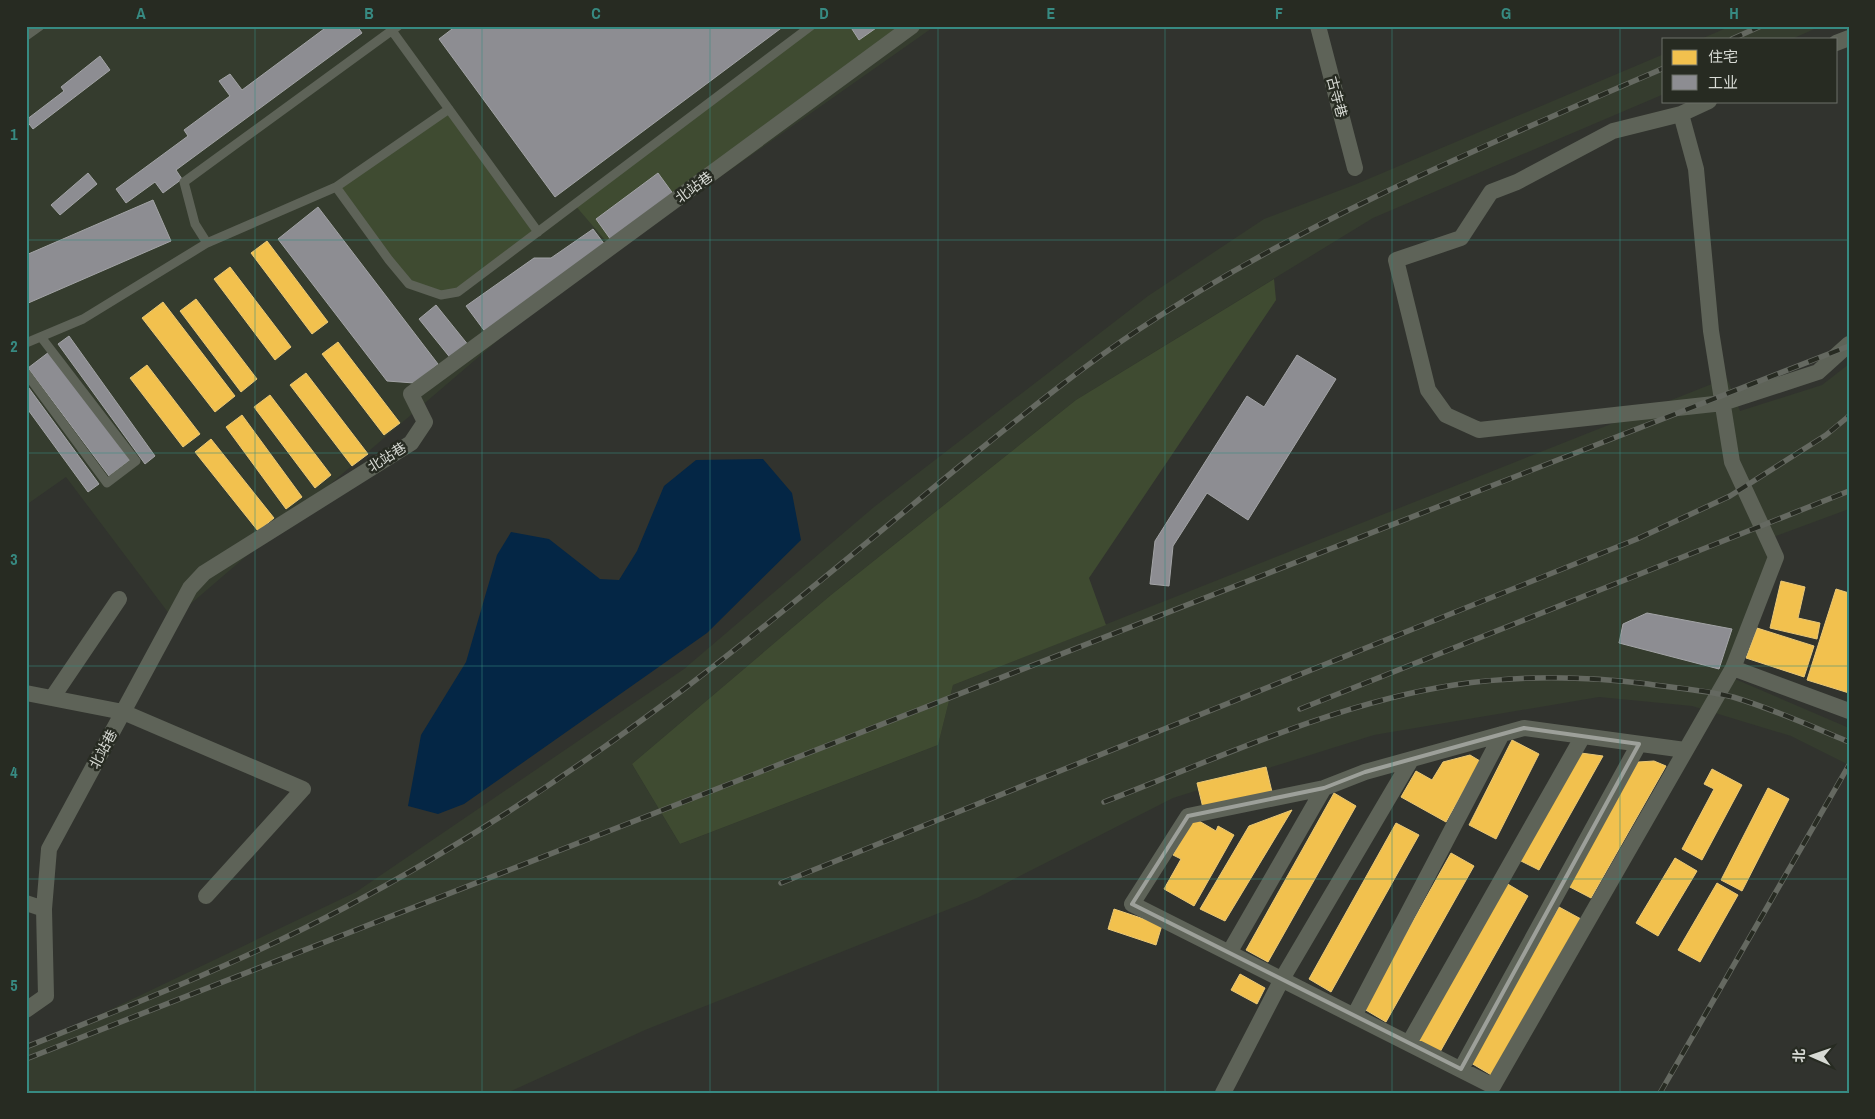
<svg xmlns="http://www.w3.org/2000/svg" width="1875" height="1119" viewBox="0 0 1875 1119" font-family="'Archivo Narrow','Noto Sans SC',sans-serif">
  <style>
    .built { fill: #353c2e }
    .green { fill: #3f4b31 }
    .water { fill: #042645 }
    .homes { fill: #f2c14e; stroke: #eac876 }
    .industry { fill: #8d8d92; stroke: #a3a4a6 }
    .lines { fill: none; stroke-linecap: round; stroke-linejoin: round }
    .service { stroke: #5e6358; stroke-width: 9 }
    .minor { stroke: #5e6358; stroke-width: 16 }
    .rail-casing { stroke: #656961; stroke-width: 5.5 }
    .rail { stroke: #272b22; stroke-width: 4; stroke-dasharray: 11; stroke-linecap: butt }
    .marked { fill: none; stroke: #9da09a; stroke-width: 4; stroke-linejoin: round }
    .grid { fill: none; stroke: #378a82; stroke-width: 1; stroke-opacity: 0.55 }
    .labels { text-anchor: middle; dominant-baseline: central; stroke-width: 5; stroke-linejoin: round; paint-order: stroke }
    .street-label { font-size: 14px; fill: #d7dad4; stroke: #272b22 }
    .neatline { fill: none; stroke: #378a82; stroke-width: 2 }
    .grid-label { font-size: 16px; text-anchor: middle; font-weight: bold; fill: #378a82 }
  </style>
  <rect width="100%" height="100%" fill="#31332e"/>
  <path class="built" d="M26,26H935L545,300L173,619L66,477L26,505Z
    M1731,26H1821L1792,39H1701Z
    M1664,54V94L1373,218L1076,400L831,595L632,764L680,844L938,745L953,685L1727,378L1740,411L1822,385L1849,364V509L1768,539L1776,557L1728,676L1849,728V765L1791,736L1692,706L1599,697L1374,735L1173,798L977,898L645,1030L507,1093H26V1050L356,892L684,669L874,507L1148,296L1264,219L1354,185Z"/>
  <path class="green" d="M811,26H912L611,247L574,204Z
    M449,109L538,232L460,290L441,295L409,284L336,187Z
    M1274,279L1276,300L1089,578L1106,625L953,685L938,745L680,844L632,764L831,595L1076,400Z"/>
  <path class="water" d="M763,459L792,493L801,540L707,633L464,804L438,814L408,806L421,735L466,662L497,555L511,532L549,539L600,579L619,580L637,551L664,486L696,460Z"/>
  <path class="homes" d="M267,241L328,322L312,334L251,253Z
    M230,267L291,347L275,360L214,279Z
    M196,299L257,379L241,392L180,311Z
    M163,302L235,396L215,412L142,318Z
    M338,342L400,423L384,435L322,354Z
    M147,365L200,434L183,447L130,378Z
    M306,373L368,454L352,466L290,385Z
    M270,395L331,475L315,488L254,407Z
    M242,415L302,497L286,509L226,427Z
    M211,439L274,518L258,531L195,452Z
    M1781,581L1805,587L1798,618L1820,623L1817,639L1770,628Z
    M1836,589L1849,593V693L1807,680Z
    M1757,628L1814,646L1804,677L1746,658Z
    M1512,740L1539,754L1496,839L1469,825Z
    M1581,753L1603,756L1539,870L1519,860Z
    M1470,755L1480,761L1446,822L1401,797L1416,771L1432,780L1443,762Z
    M1654,761L1666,766L1591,898L1566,885L1638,762Z
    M1266,767L1272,792L1203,808L1197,783Z
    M1712,769L1742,785L1702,860L1682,849L1714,789L1704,784Z
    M1768,788L1789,799L1742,891L1721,880Z
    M1334,793L1356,806L1268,962L1246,950Z
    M1292,810L1225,921L1200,909L1249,826Z
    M1194,818L1216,831L1218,826L1234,835L1194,906L1164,889L1181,859L1173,855Z
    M1396,823L1419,835L1331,992L1309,979Z
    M1451,853L1474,866L1386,1022L1364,1009Z
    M1675,858L1697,871L1658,936L1636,923Z
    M1506,883L1528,896L1440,1052L1418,1040Z
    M1717,883L1738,895L1700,962L1678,950Z
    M1559,907L1581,919L1493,1076L1471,1063Z
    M1114,909L1162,925L1156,945L1108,929Z
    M1240,974L1265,988L1257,1004L1231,990Z"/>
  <path class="industry" d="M328,26H357L362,33L176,170L182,179L163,193L155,182L126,203L116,189L188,136L184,130L230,96L219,81L230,74L242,90Z
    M456,26H784L555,197L439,39Z
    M850,26H879L859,40Z
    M100,56L110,70L33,129L26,120L64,91L61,87Z
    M88,173L97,184L60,215L51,205Z
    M658,173L674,195L611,240L596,219Z
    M153,200L171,241L26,304V255Z
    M318,207L438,364L414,383L387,381L278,239Z
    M593,229L605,245L486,333L466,306L534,258H551Z
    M436,305L469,346L452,360L419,319Z
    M69,336L155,456L145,464L58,344Z
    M49,352L130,460L109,476L28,368Z
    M1297,355L1336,379L1248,520L1207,493L1173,546L1169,586L1150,584L1155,541L1247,396L1264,407Z
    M26,384L99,484L88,492L26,407Z
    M1647,613L1732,629L1719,669L1619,643L1623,624Z"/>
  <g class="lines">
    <path class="service" d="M390,28L538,232
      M26,36L40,26
      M336,187L449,109
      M207,243L195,224L184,182L398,26
      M26,343L83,319L207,243L336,187L389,260L409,284L441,295L458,292L811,26
      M26,373L107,483L136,461L41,337"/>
    <path class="minor" d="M1318,26L1355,168
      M1836,43L1849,38
      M1709,101L1681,114L1613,131L1517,182L1491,192L1461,238L1396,260L1428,390L1446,415L1479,430L1723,403L1818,372L1849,344
      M1681,114L1696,169L1711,331L1732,462L1776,557L1733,668L1849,711
      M26,693L123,712L303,789L206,896
      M52,698L119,599
      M1685,750L1524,728L1365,772L1324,788L1188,816L1132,904L1493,1086L1733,668
      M26,903L44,909
      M1229,953L1324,788
      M26,1010L46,996L44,909L49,849L190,588L204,573L411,443L425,422L411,394L912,26
      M1354,1016L1502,734
      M1409,1043L1583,736
      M1461,1069L1639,744
      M1223,1093L1282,979L1411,760"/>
    <g class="rail-casing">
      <path id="rail" d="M1732,39L1761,26
        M1300,709L1849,491
        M1104,802C1216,759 1336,703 1454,685C1519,675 1584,676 1648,684C1676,688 1705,690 1733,697C1773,709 1811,726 1849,742
        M781,883L1637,539L1730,496L1826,435L1849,416
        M26,1047C134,1004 242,962 344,908C464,845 576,770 684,689C783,614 880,531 977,452C1029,410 1082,367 1138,330C1302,221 1484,146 1664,68
        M26,1059L1849,346
        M1660,1093L1849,765"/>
    </g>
    <use href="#rail" class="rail"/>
  </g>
  <path class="marked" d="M1524,728L1639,744L1461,1069L1132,904L1188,816L1324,788L1365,772Z"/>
  <path class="grid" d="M255,26V1093M482,26V1093M710,26V1093M938,26V1093M1165,26V1093M1392,26V1093M1620,26V1093M26,240H1849M26,453H1849M26,666H1849M26,879H1849"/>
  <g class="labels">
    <g class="street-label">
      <text transform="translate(1337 97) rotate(75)">古寺巷</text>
      <text transform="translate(694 187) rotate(-36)">北站巷</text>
      <text transform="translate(387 457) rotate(-32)">北站巷</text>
      <text transform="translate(103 749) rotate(-62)">北站巷</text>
    </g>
  </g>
  <rect width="1875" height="1119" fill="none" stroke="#272b22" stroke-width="55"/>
  <rect x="1662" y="38" width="175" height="65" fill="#272b22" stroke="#6d7169"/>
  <rect x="1672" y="50" width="25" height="15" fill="#f2c14e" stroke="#6d7169"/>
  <text x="1708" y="62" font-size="15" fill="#d7dad4">住宅</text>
  <rect x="1672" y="75" width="25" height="15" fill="#8d8d92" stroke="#6d7169"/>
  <text x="1708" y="88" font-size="15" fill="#d7dad4">工业</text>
  <g transform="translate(1812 1056) rotate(272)" stroke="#272b22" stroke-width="4" paint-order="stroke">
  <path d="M0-4L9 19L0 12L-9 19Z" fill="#d7dad4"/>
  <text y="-8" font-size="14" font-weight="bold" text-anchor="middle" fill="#d7dad4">北</text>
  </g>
  <rect x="28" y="28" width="1820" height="1064" class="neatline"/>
  <g class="grid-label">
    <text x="141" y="19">A</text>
    <text x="369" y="19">B</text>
    <text x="596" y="19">C</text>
    <text x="824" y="19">D</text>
    <text x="1051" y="19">E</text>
    <text x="1279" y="19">F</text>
    <text x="1506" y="19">G</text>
    <text x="1734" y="19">H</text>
    <text x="14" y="140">1</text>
    <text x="14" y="352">2</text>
    <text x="14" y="565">3</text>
    <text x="14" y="778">4</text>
    <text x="14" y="991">5</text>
  </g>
</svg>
